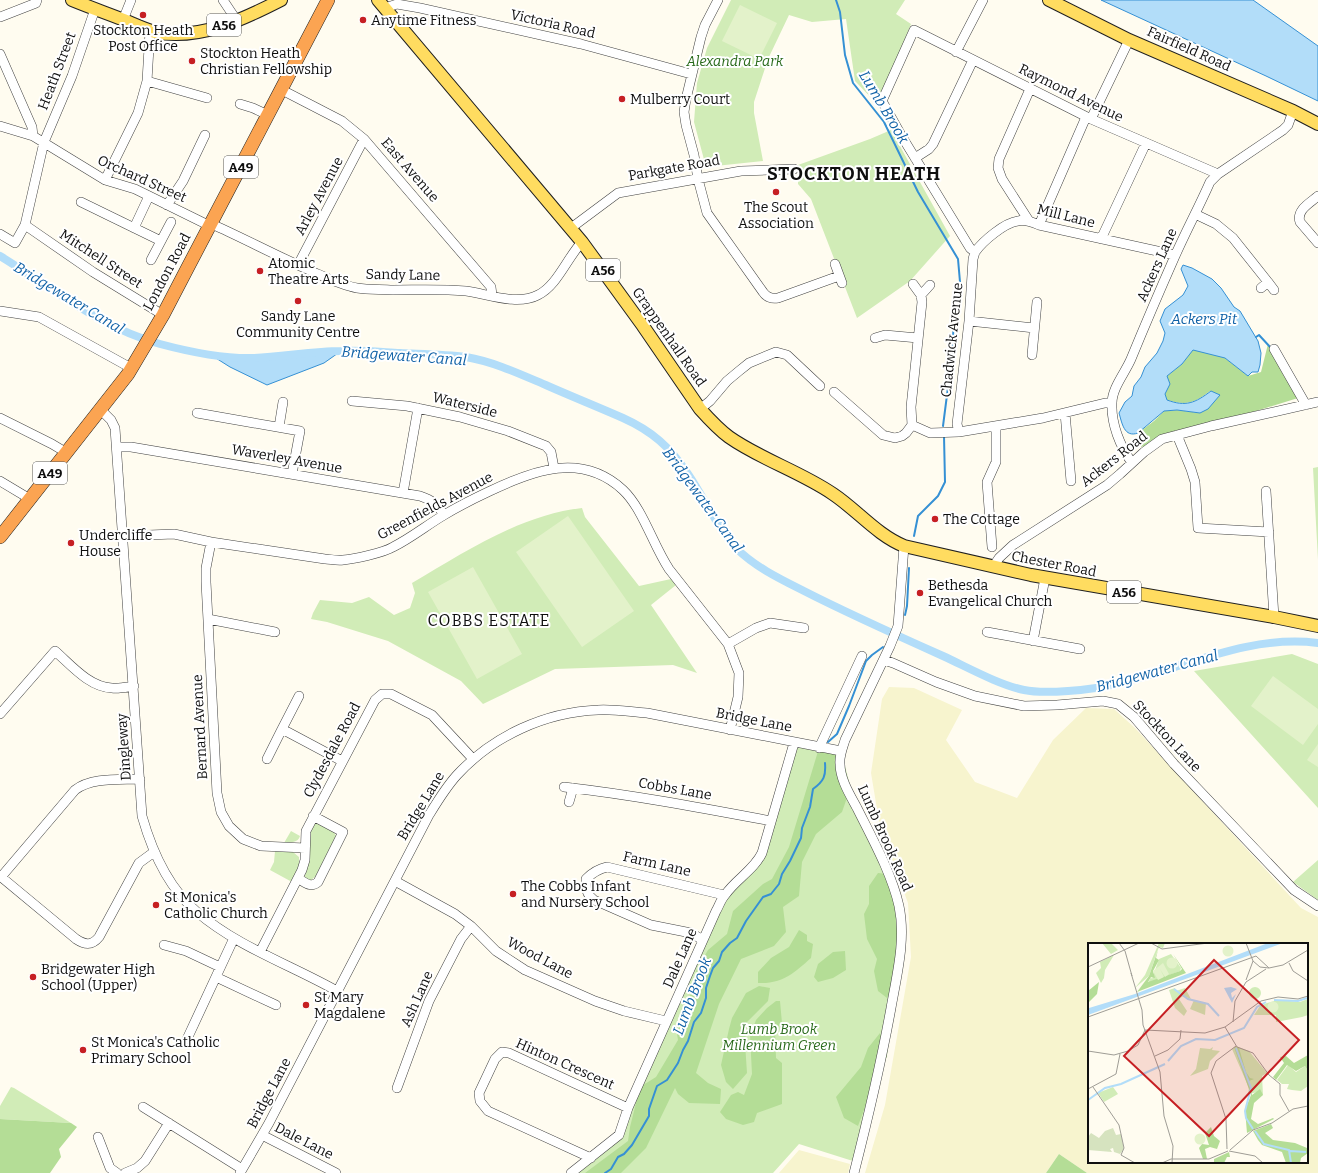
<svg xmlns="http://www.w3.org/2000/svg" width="1318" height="1173" viewBox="0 0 1318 1173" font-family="Bitter,serif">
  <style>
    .farmland { fill: #f7f4ce; fill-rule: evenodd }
    .green { fill: #d1ecb7 }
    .forest { fill: #b4dd96 }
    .pitch { fill: #e3f2ca }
    .water { fill: #b2ddf9; stroke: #3590d4 }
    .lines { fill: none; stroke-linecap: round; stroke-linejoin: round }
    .stream { stroke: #3590d4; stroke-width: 2 }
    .canal { stroke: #b2ddf9; stroke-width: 8 }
    .minor-casing { stroke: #424242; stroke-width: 10 }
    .major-casing { stroke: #202020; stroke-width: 14 }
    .highway-casing { stroke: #202020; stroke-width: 14 }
    .minor { stroke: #fff; stroke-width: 9 }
    .major { stroke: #ffdc60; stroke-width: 12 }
    .highway { stroke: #fba452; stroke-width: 13 }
    .poi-dot { fill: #c61f23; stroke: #fff; stroke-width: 1.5 }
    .labels { text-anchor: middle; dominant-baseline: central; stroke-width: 4; stroke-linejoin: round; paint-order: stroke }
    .shield { fill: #fff; stroke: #575757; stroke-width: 1 }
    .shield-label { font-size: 13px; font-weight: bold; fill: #0f0f0f }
    .poi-label { font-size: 14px; fill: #0f0f0f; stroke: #fff; text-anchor: start }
    .street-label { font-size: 14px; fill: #0f0f0f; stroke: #fff }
    .park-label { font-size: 14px; font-style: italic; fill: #296a1b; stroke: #fff }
    .water-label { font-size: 15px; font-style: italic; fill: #1162a7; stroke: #fff }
    .quarter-label { font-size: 16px; letter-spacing: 1px; fill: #0f0f0f; stroke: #fff }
    .district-label { font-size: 18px; font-weight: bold; letter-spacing: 1px; fill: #0f0f0f; stroke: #fff }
    .inset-river { fill: none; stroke: #b2ddf9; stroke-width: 2 }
    .inset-road { fill: none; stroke: #9f9d96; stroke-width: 1 }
    .view { fill: #c61f23; fill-opacity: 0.15; stroke: #c61f23; stroke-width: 2 }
    .inset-edge { fill: none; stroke: #0f0f0f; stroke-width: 2 }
  </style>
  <rect width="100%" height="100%" fill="#fffcf0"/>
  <path class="farmland" d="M889,687L914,688L962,710L946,740L975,782L1017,798L1053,740L1086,708L1114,709L1135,728L1301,908L1318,917V1173H1087L1059,1154L1046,1173H865L885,1105L911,957L908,903L880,827L871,773L882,699ZM1089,944H1307V1162H1089Z
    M799,1150L850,1164L848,1173H779Z"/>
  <path class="green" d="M731,0H905L896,14L911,24L878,105L855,81L846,19L812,22L789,15L768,59L754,102V113L763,161L706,167L694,122L697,83L707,48Z
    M891,130L950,236L910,281L857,318L811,199L798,184V165L870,139Z
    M1318,467V560L1313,468Z
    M582,508L585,517L639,586L671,579L676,585L651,605L697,673L673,665L555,669L483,704L461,681L388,641L327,622L311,619L313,613L320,600L352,603L369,597L394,615L410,608L415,593L412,583C465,552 520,515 582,508Z
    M1292,654L1318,664V808L1194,671Z
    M794,743L841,751L855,804L893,887L900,955L887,1056L875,1090L856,1162L799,1144L773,1173H574L619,1135L716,911L753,866Z
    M316,822L334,832L336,836L316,876L310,881L304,879L308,864L311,831L313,823Z
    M291,831L300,836C298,843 291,842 284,843Z
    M275,851L293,852L299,857V866L292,882L270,870L274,862Z
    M1318,860V900L1293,882Z
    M11,1087L14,1088L71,1123L0,1119V1106Z"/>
  <path class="forest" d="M1268,344L1284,376L1298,398L1141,447L1142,430L1154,421L1164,411L1177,410L1200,413L1210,391C1195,403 1186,406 1167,400L1164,394L1167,376L1182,364L1193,349L1225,358L1248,376L1261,372Z
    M819,748L841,751L849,792L842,812L816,834L802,862L799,896L783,907L786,932L774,946L741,959L719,1004L696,1073L708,1083L721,1089L720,1104L689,1103L678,1094L675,1088L646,1148L621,1173H585L628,1141L630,1127L640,1087L656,1077L678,1040L676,1028L684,1001L697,989L696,971L708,950L727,934L733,911L763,884L772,879L789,847Z
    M878,873L888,874L901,922L897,984L887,998L878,991L874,971L877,959L867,939L864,914L869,904V886Z
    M799,930L807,935V941L813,944L811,958C794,973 783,984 758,983V972L771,958L789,947Z
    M845,951L846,970L833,978L818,982L814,977L818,964L833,952Z
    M759,986L770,988L768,1001L747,1022L745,1043L747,1073L733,1089L726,1082L721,1065L729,1029L732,1018L746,993Z
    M776,1001H780L782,1023L775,1029L776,1058L782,1063V1104L757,1113L754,1122L743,1125L726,1119L720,1112L731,1095L738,1092L744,1095L752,1074L750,1035L756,1020L767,1008Z
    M880,1033L887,1056L874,1083L858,1126L844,1118L836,1097L861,1067L868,1048Z
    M0,1119L71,1123L77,1127L59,1149L61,1157L50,1173H0Z
    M1059,1154L1087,1173H1046Z"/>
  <path class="pitch" d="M740,5L777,23L759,59L722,41Z
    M568,516L634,611L582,647L516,552Z
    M473,567L522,654L477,679L428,592Z
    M1273,676L1318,709V724L1303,745L1251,706Z
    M1318,744V767L1307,760Z"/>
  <path class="water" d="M1101,0H1253L1318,46V101L1266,76Z
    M1183,265L1192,268L1212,279L1221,288L1234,307L1240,311L1258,341L1261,353L1260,365L1258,372H1252L1248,376L1225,358L1193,350L1182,364L1167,376L1170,384L1165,394L1167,400C1186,407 1195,403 1211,391L1220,395L1208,409L1200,413L1177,410L1164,411L1138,433C1124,438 1122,423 1119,413L1125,402L1132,396L1134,386L1141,377L1145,367L1157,353L1163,341L1165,333L1160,321L1165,309L1183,295L1188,286L1181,269Z
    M341,351L324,363L267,385L230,367L211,355L251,359Z"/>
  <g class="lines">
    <path class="stream" d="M836,0L840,12L845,55L853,83L884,122L918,192L958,259L960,282L954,322L951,364L943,426
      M1256,337L1259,335L1271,348
      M914,536L918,516L938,496L945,482L944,436
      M905,615L907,606L909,568
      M828,742L837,734L849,706L866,661L872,655L883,647
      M605,1173L611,1169L618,1157L624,1154L632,1145L649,1116V1109L657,1086L667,1080L678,1063L683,1050L688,1041L694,1022L701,1013L706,998V988L710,976L713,968L719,961L722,952L730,943L737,938L746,921L763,897L771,894L779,884L782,874L790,861L801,838L802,828L810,807L813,789C824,781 826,776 825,763"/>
    <path class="canal" d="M0,256C51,287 102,329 160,344C190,352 223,359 254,358C283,357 312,351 341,351C361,350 381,352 400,353C422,354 444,354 466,357C495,362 522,375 548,386C573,397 598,407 623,418C652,431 670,447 688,474C705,499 716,526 736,548C755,567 780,579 804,591C849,614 896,635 943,656C967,667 999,685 1024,690C1038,693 1054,692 1068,691C1153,687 1231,632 1318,643"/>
    <g class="minor-casing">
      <path id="minor" d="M223,0L237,21
        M718,0L705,25L701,37L686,99L684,112L686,125L694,155L698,179L707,213L763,292C767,298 772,299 778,298L839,276
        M385,8L397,4L420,8L581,44L691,74
        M0,17L36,3L37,0
        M123,20L131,0
        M956,52L983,0
        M0,54L32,127L33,136
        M147,81L207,98
        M282,90L342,121L364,139L491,287L492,295
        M240,104L253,108L268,115
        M1091,119L1129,40
        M0,126L33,136L105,180L135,189L206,224L216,226C247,240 277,256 309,270C325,277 340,285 357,288C369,290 381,289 393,290C418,290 442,289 466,291C488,294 517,306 538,295C557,286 567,258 582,242
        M915,158L929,149L933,144L973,60
        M105,180L138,113L147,81L150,31
        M1318,196C1310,203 1296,210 1300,222L1318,243
        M81,202L161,241
        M167,205L183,181L205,135
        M1195,214L1216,224L1233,238L1268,282
        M1029,221L1002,179L998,168L999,159L1030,89
        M25,225L93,272L163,315
        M1039,225L1086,117
        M134,228L149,196
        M571,228L618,193L741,171L794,169
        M0,234L15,243L25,225L44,142L72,76L95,9
        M1101,239L1146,143
        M1175,255L1039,225C1032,222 1025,219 1018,221C1004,223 983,241 975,252L970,248L901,135L882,101L914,30L1091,119L1218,174
        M151,260L171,222
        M835,264L842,283
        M298,265L364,139
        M913,284L921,295L930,285
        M1261,288L1268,282L1274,290
        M0,311L39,317L131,368
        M969,321L1034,328
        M875,338L885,335L918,338
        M1274,349L1306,405
        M1032,355L1037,302
        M834,392L883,435L895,438L902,436L906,433L912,425
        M352,401L407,406L460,417L508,431L546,446L551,452L554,468
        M100,409L111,420L115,428L142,816C152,851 168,888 197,912C238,947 291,965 337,991
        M700,409L710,401L727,381L739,371L749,363L776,352L787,355L820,386
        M197,413L300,431L292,474
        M1065,413L1071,481
        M0,418L52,444L67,453
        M912,425L930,433L959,432L1043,418L1105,403H1112
        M912,425L911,407L922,302L921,295
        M279,427L283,402
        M959,432L957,424L969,321L973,259L975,252
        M1177,435L1191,469L1195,482L1198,528L1269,532
        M117,447H131L420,496C432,500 437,504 444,515
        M1132,463C1120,446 1111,424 1112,403C1112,388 1125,373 1131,359C1145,325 1160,290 1175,256C1186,231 1199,207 1210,182L1218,174L1283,130L1288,125L1293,111
        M0,481L30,499
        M1266,491L1274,617
        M403,493L418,408
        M123,536L174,534L211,542L325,559C330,559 337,561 343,560C354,559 383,553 393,547C411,538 427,525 444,515C459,506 475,498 490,491C534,470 582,452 623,490C643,509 653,545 669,569L728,644L739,673L738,697L730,730
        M211,542L206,568V582L217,793L221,812L229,826L243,839L261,846L305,848
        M992,547L987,482L996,462V426
        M993,567L999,558L1013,545L1107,485L1120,474L1144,452L1162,439L1211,426L1318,402
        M208,619L275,632
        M987,632L1080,649
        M1033,641L1045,578
        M728,644L756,628L770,623L804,628
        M884,660L893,663L936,682L975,696L1024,706L1057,705L1103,701L1118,704L1134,717L1174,764L1294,890L1318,906
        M299,696L282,729L342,761
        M0,714L55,651C71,665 89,687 112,688C119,689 127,687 134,686
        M819,748L862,656
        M267,759L282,729
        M564,787C634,795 702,808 771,821
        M569,802L573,788
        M0,876L76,939C85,945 92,946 99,937L139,863L154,852
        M1,877L75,790C92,777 120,780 140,779
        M299,879C306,883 311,888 318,882L343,832L313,816
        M395,881L455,914L471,926L496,951L525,970L595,1001L624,1011L666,1021
        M703,940L691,933L651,925L594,900C586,894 586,889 586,879C593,872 598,869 607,867L724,895
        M164,945L186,951L220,967
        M260,952L302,870L305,860L306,831L375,700L382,694H391L432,715L473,759
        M216,977L276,1005
        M187,1039L234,938
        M397,1088L429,1001L461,939L471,926
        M143,1107L242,1169
        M262,1135L336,1173
        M98,1137L110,1168L117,1173
        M591,1158L488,1111L480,1101L479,1093L495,1059L502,1052L509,1053L628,1108
        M125,1173L137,1168L145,1161L169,1123
        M240,1173L269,1123L429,815C437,802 446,787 457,775C493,736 545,712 598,710C614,709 631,712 647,713L841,751
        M571,1173L619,1135L628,1108L716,911C719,906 721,899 725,895C736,879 754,870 762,853L794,743
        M854,1173C868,1118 881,1063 891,1008C897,974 906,939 899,906C892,874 872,838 857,808C850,795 840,779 840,764C839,756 843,747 845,740L890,646L898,626L904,546"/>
    </g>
    <g class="major-casing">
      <path id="major" d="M72,0C89,7 106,13 124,20C134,24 144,29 155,32C199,41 244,19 281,0
        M378,0L582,242L643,326L700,409C709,419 718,429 729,437C760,459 801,472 833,494C857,510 877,535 904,546L1031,575L1274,617L1318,626
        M1049,0L1129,40L1293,111L1318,124"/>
    </g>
    <g class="highway-casing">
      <path id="highway" d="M0,537L128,374L163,315L188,267L328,0"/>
    </g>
    <use href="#minor" class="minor"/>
    <use href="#major" class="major"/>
    <use href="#highway" class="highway"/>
  </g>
  <g class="poi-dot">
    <circle cx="143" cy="15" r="4"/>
    <circle cx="363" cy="20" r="4"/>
    <circle cx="192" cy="61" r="4"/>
    <circle cx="622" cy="99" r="4"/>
    <circle cx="776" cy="192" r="4"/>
    <circle cx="260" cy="271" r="4"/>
    <circle cx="298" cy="301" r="4"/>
    <circle cx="935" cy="519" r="4"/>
    <circle cx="71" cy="543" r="4"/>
    <circle cx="920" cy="593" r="4"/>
    <circle cx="513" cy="894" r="4"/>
    <circle cx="156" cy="905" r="4"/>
    <circle cx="33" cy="977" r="4"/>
    <circle cx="306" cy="1005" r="4"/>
    <circle cx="83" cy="1050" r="4"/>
  </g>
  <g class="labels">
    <g class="shield">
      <rect x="207" y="14" width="34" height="22" rx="3"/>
      <rect x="224" y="156" width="34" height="22" rx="3"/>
      <rect x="586" y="259" width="34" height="22" rx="3"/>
      <rect x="33" y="462" width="34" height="22" rx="3"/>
      <rect x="1107" y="581" width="34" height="22" rx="3"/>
    </g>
    <g class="shield-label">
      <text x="224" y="25">A56</text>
      <text x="241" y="167">A49</text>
      <text x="603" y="270">A56</text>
      <text x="50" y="473">A49</text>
      <text x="1124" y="592">A56</text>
    </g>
    <g class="poi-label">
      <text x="371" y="20">Anytime Fitness</text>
      <text x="143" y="30" text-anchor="middle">Stockton Heath<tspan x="143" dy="16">Post Office</tspan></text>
      <text x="200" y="53">Stockton Heath<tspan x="200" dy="16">Christian Fellowship</tspan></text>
      <text x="630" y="99">Mulberry Court</text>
      <text x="776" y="207" text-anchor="middle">The Scout<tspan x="776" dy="16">Association</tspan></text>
      <text x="268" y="263">Atomic<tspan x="268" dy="16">Theatre Arts</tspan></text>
      <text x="298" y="316" text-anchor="middle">Sandy Lane<tspan x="298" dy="16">Community Centre</tspan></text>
      <text x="943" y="519">The Cottage</text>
      <text x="79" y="535">Undercliffe<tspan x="79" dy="16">House</tspan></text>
      <text x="928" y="585">Bethesda<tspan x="928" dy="16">Evangelical Church</tspan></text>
      <text x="521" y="886">The Cobbs Infant<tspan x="521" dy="16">and Nursery School</tspan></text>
      <text x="164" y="897">St Monica's<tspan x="164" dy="16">Catholic Church</tspan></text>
      <text x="41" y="969">Bridgewater High<tspan x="41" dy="16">School (Upper)</tspan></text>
      <text x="314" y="997">St Mary<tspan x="314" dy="16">Magdalene</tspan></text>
      <text x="91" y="1042">St Monica's Catholic<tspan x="91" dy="16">Primary School</tspan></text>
    </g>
    <g class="street-label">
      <text transform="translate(553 24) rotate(13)">Victoria Road</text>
      <text transform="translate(1189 49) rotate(24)">Fairfield Road</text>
      <text transform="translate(57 71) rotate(-69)">Heath Street</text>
      <text transform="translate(1071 93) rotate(26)">Raymond Avenue</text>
      <text transform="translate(674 168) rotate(-10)">Parkgate Road</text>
      <text transform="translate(410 170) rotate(49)">East Avenue</text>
      <text transform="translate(142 179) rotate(24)">Orchard Street</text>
      <text transform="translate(319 196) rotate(-62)">Arley Avenue</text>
      <text transform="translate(1066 216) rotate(14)">Mill Lane</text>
      <text transform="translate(101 259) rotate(33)">Mitchell Street</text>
      <text transform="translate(1157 265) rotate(-66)">Ackers Lane</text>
      <text transform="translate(167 272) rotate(-62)">London Road</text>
      <text transform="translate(403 275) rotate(1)">Sandy Lane</text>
      <text transform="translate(669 337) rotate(55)">Grappenhall Road</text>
      <text transform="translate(952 340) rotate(-84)">Chadwick Avenue</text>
      <text transform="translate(465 405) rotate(14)">Waterside</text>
      <text transform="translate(287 459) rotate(10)">Waverley Avenue</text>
      <text transform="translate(1114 459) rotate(-38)">Ackers Road</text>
      <text transform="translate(435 506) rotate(-28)">Greenfields Avenue</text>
      <text transform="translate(1054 564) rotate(11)">Chester Road</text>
      <text transform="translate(754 720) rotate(11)">Bridge Lane</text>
      <text transform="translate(200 727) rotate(-93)">Bernard Avenue</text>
      <text transform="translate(1167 736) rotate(47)">Stockton Lane</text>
      <text transform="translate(124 747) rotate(-94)">Dingleway</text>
      <text transform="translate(332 750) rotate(-62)">Clydesdale Road</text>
      <text transform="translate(675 789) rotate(10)">Cobbs Lane</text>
      <text transform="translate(421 806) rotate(-59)">Bridge Lane</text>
      <text transform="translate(885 838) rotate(66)">Lumb Brook Road</text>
      <text transform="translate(657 864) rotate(13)">Farm Lane</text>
      <text transform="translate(540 958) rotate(28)">Wood Lane</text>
      <text transform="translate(680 958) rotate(-66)">Dale Lane</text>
      <text transform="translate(417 999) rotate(-66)">Ash Lane</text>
      <text transform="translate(565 1064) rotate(24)">Hinton Crescent</text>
      <text transform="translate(269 1093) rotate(-62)">Bridge Lane</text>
      <text transform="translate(304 1141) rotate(27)">Dale Lane</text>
    </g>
    <g class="park-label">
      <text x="735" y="61">Alexandra Park</text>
      <text x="779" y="1029">Lumb Brook<tspan x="779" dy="16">Millennium Green</tspan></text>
    </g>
    <g class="water-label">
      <text transform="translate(884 107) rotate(59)">Lumb Brook</text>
      <text transform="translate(69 298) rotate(31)">Bridgewater Canal</text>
      <text x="1204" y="319">Ackers Pit</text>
      <text transform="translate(404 356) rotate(4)">Bridgewater Canal</text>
      <text transform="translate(703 500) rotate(54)">Bridgewater Canal</text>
      <text transform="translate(1157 671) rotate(-15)">Bridgewater Canal</text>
      <text transform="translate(692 996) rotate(-69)">Lumb Brook</text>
    </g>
    <g class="quarter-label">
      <text x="489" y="620">COBBS ESTATE</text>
    </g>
    <g class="district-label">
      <text x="854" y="174">STOCKTON HEATH</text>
    </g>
  </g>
  <g transform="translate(1088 943)">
    <rect width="220" height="220" fill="#fffcf0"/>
    <path d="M14,0H23L30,7L23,11ZM71,0H77L75,5L71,4L69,9L61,33L47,45L57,32ZM83,11L93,25L92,28L60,40L63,34L64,36L71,16ZM26,12L17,27L16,35L13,40L8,30L13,25L12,19ZM161 50a6 6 0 1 1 12 0a6 6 0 1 1-12 0ZM87,45L88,48L97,45L103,56L95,53L91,56L99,68L96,73L87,65L81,47ZM220,56V72L214,74L188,79V72H166L172,63L179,60L190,57L212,59ZM106,57L118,60L117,72L102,66ZM148,103L161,108L179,130L174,133L175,152L170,149L160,151L161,145L144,106ZM125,104L124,107L132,108L122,118L120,126L102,133L108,126L112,105L122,106ZM200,122L208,129L217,123L220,128V143L213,148L204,147L199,146L201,141H194L189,137ZM25,144L30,151L16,159L10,150Z" fill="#d1ecb7"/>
    <path d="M70,7L68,15L71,17L65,28L67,35L63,34L60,39L92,28L94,26L85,11L98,30L49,49L61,33ZM11,39L9,51L0,60V48ZM146,104L151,105L158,129L162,135L166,136L161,138L164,152L172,146L175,152L166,160L163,176L170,181L185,175L186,176L159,190L157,167L163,152ZM220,112V128L217,123L208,128L199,122L188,137L185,134L196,120L192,114L198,113L206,120ZM183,181L185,185L177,190L185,197L207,200L219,205L220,210L213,215L212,220H198L194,209L174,202L170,197L165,188ZM123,184L126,193L132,198L129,206L122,204L117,206L119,216H115L111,205L114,201L121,202L117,190ZM141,209L142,214H139L136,220L126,219V216Z" fill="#b4dd96"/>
    <path d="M25,185L28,192L33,191L36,206L32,211L26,209L25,205L22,206L24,209L0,207V194L3,190L11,195L17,188Z" fill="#d6e3bf"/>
    <path d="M134.5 8a5.5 5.5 0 1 1 11 0a5.5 5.5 0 1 1-11 0ZM78.5 20a5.5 5.5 0 1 1 11 0a5.5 5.5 0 1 1-11 0ZM75,20L81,31L77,34L72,26L76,34L70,37L65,28ZM179.5 64a5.5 5.5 0 1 1 11 0a5.5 5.5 0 1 1-11 0ZM106.5 196a5.5 5.5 0 1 1 11 0a5.5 5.5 0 1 1-11 0Z" fill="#e3f2ca"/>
    <path d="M180,0H195L0,72L1,65L47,51ZM143,44L149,46L143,50L144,55L148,51L144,60L136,45Z" fill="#b2ddf9"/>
    <path class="inset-river" d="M86,46L100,56L120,61L131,73M186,57L210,58L219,55M148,105L163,145L157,168L158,175L165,186M80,118L93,103L108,96L127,97L156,85L169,64L178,59M0,157L17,145L33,141L77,121M167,188L176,201L201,207L203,220M202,208L218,209"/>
    <path class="inset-road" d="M31,0L37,8L44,33M63,0L74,6L120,0M158,0L165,18L172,24L181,25M201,20L205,28L220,38M0,24L51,0M181,25L195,22L220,7M43,30L54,67L55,82L72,129L76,173L85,203L84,220M158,37L165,18M0,74L168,13L181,25M145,79L147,58L158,39L178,26M137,84L149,104L165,110L181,132L192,141V152L201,168M57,87L117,90L137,84L173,58L190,54L210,56L220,53M0,108L26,112L40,108L50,102L57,87M67,113L80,107L92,96L93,87M5,144L31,182L36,205L33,212L47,220M0,146L28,131L32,111M139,206L138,176L123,130L128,118L148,103M142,207L165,187L184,180L205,166L220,163M141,208L167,213L175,220M74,220L83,216H121L140,208"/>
    <path class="view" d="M126,17L211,97L121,193L36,113Z"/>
    <rect width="220" height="220" class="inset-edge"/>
  </g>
</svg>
